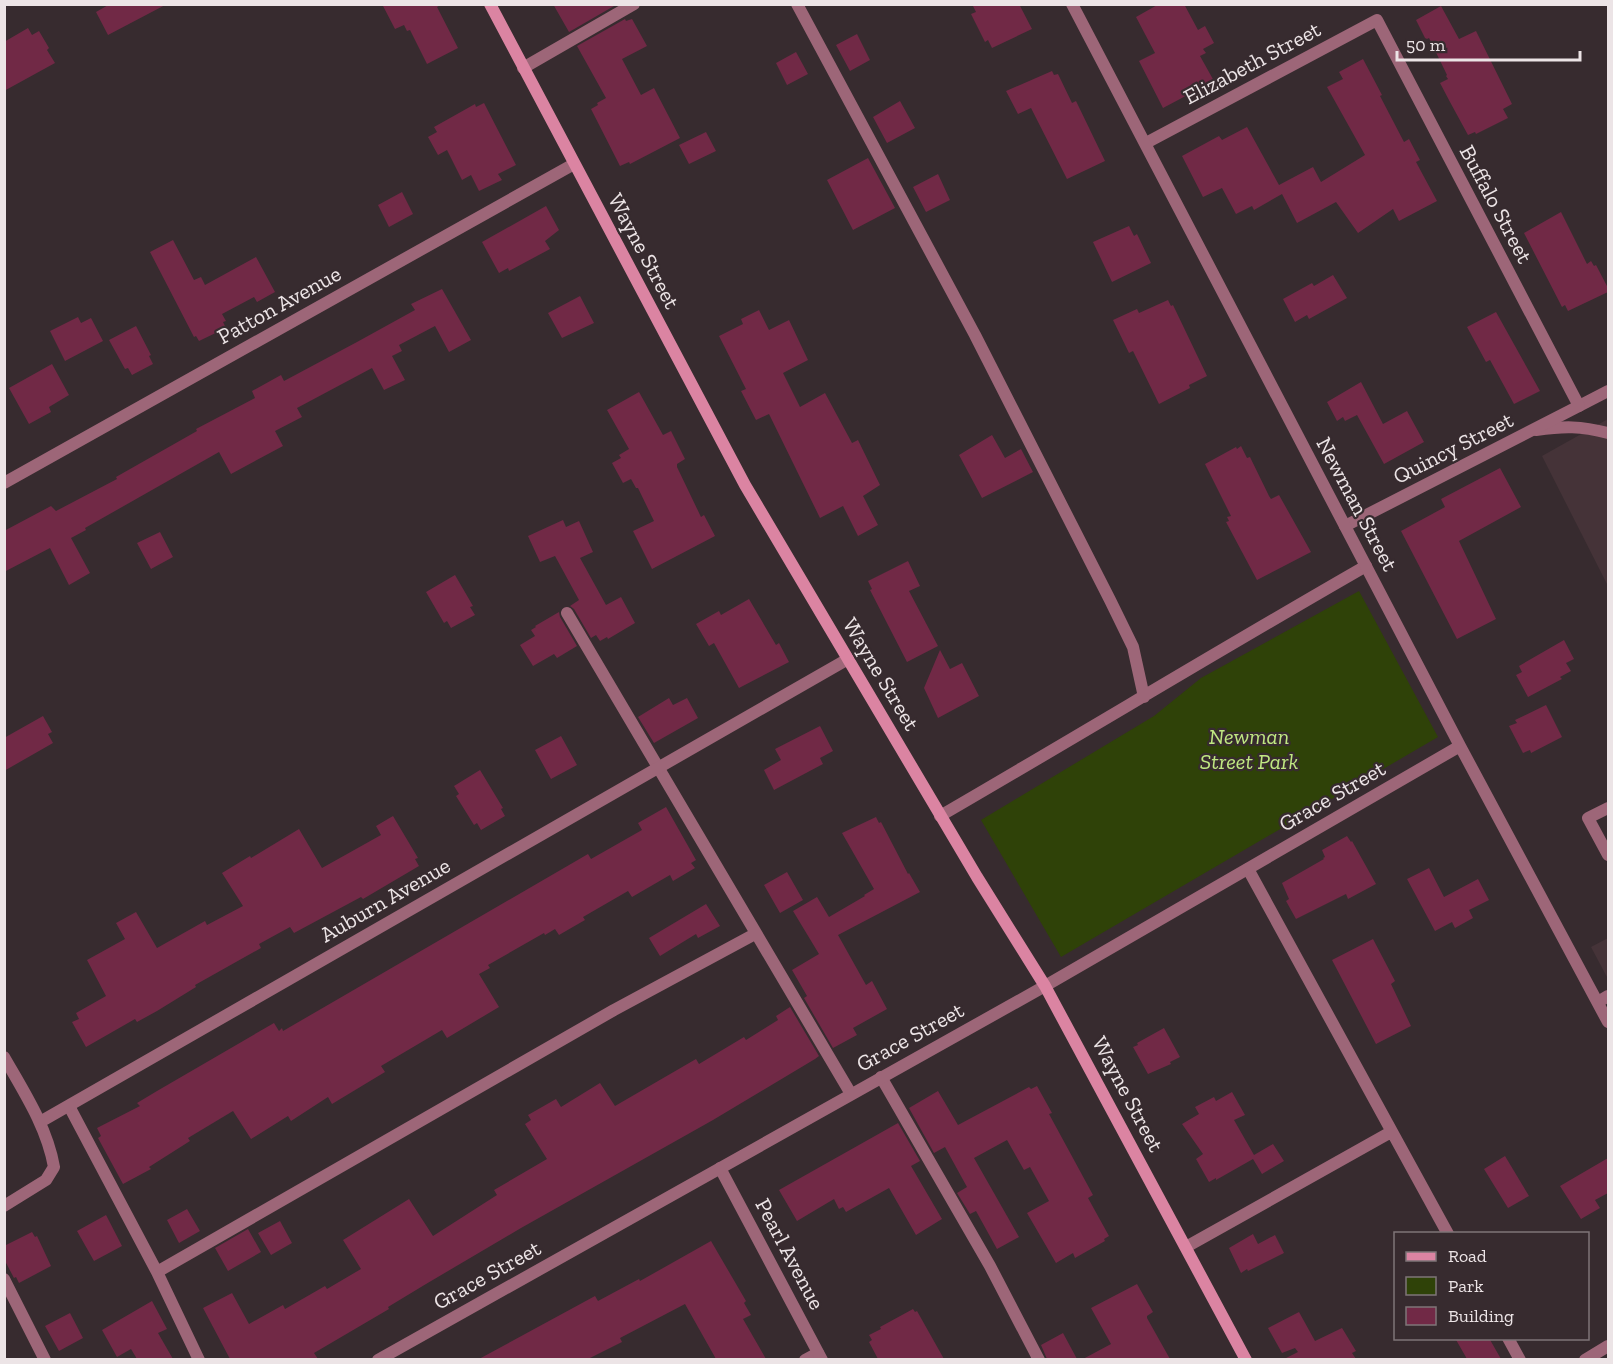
<svg xmlns="http://www.w3.org/2000/svg" width="1613" height="1364" viewBox="0 0 1613 1364" font-family="'Zilla Slab',serif">
  <style>
    .built { fill: #453338 }
    .green { fill: #2f4208 }
    .building { fill: #712946 }
    .lines { fill: none; stroke-linecap: round; stroke-linejoin: round }
    .service { stroke: #9d6678; stroke-width: 12 }
    .minor { stroke: #9d6678; stroke-width: 12 }
    .tertiary { stroke: #9d6678; stroke-width: 12 }
    .secondary { stroke: #db84a2; stroke-width: 12 }
    .labels { text-anchor: middle; dominant-baseline: central; stroke-width: 4.5; stroke-linejoin: round; paint-order: stroke }
    .street-label { font-size: 22px; fill: #ece4e6; stroke: #372b2f }
    .park-label { font-size: 22px; font-style: italic; fill: #c0e882; stroke: #372b2f }
  </style>
  <rect width="100%" height="100%" fill="#372b2f"/>
  <path class="built" d="M1608,419V586L1542,456Z
    M1608,938V979L1591,947Z"/>
  <path class="green" d="M1359,591L1438,737L1061,957L981,820L1154,716L1201,678Z"/>
  <path class="building" d="M110,4H167L108,35L96,12Z
    M382,4H442L437,7L458,48L427,64L410,30L407,31L404,25L395,29Z
    M553,4H613L614,6L569,32Z
    M972,4H1019L1032,29L992,48L988,40L985,42L971,14L976,12Z
    M1159,4H1184L1198,30L1205,26L1214,43L1203,49L1206,53L1200,56L1214,81L1163,108L1139,61L1155,53L1136,17Z
    M1441,6L1459,39L1476,31L1512,104L1503,109L1508,118L1476,134L1475,132L1468,135L1450,102L1440,83L1448,79L1446,76L1447,75L1429,38L1427,39L1425,38L1416,20Z
    M625,19L626,21L632,19L647,46L622,59L641,95L654,88L680,138L630,164L629,162L620,166L591,109L598,105L597,103L606,98L577,46Z
    M28,28L32,35L39,31L49,48L47,50L55,63L4,91V42Z
    M857,34L870,60L850,71L836,45Z
    M796,52L808,74L787,85L776,63Z
    M1363,59L1382,95L1380,96L1404,142L1409,139L1420,160L1416,162L1437,201L1399,221L1393,209L1358,233L1336,202L1297,223L1282,194L1254,210L1252,206L1236,214L1222,188L1203,197L1182,156L1219,136L1222,140L1247,127L1279,185L1313,167L1321,182L1365,155L1327,87L1343,79L1339,72Z
    M1052,71L1054,75L1058,74L1072,103L1076,101L1105,161L1067,179L1031,108L1018,114L1006,91Z
    M900,101L915,128L887,143L873,117Z
    M484,103L516,165L498,174L502,180L479,191L471,175L462,180L447,150L438,155L428,137L437,132L434,127L475,104L476,107Z
    M706,132L716,151L689,164L679,145Z
    M868,158L895,208L853,230L827,180Z
    M938,174L950,200L926,212L913,187Z
    M402,192L413,214L389,227L378,205Z
    M546,206L559,230L545,241L550,249L509,271L508,268L499,273L482,242Z
    M1561,212L1587,264L1591,261L1594,266L1596,265L1608,288V292L1568,311L1565,305L1562,307L1524,233Z
    M1129,226L1134,236L1137,234L1151,263L1112,282L1093,242Z
    M173,240L194,280L201,277L205,285L256,257L275,292L257,302L254,297L222,314L226,321L223,322L226,328L199,341L196,336L194,337L150,252Z
    M1333,275L1347,298L1309,319L1307,315L1295,322L1283,299L1312,283L1314,286Z
    M442,289L471,340L449,352L435,326L399,345L402,351L392,356L405,380L384,390L372,368L297,408L302,417L275,431L283,446L231,474L219,452L85,528L86,530L71,538L90,573L69,585L50,548L4,572V531L51,506L56,511L117,479L116,477L197,431L196,429L255,398L252,391L281,375L284,381L357,342L415,310L411,304Z
    M580,296L594,323L562,338L548,313Z
    M1168,300L1171,306L1173,305L1207,376L1189,385L1190,388L1159,404L1133,351L1129,353L1113,320L1137,309L1139,313Z
    M759,310L769,330L789,320L808,360L783,373L800,407L825,393L852,443L858,440L880,485L863,496L878,525L858,536L843,506L820,518L769,414L756,420L741,391L746,389L719,336L743,324L741,319Z
    M1496,312L1540,391L1514,404L1490,360L1486,362L1467,327Z
    M78,317L81,323L91,318L103,341L65,361L50,331Z
    M136,326L151,355L149,356L153,364L132,375L128,368L125,369L109,340Z
    M52,364L69,395L49,407L51,412L29,424L9,388Z
    M1361,382L1383,424L1407,411L1424,442L1384,464L1357,415L1345,421L1343,417L1337,421L1327,402Z
    M639,392L663,435L671,431L685,459L677,464V467L701,517L704,515L715,536L652,569L633,531L654,521L638,488H636L631,479L623,483L612,463L621,458L619,455L629,449L607,410Z
    M992,435L1005,458L1021,449L1033,472L982,498L959,455Z
    M1241,446L1247,458L1250,457L1269,496L1271,499L1279,495L1311,552L1257,580L1226,522L1229,521L1227,517L1231,516L1205,464L1236,447L1237,449Z
    M1500,468L1521,507L1459,541L1496,619L1457,639L1401,531L1445,507L1441,499Z
    M563,520L566,527L579,521L593,552L580,558L606,605L621,597L635,623L608,639L607,637L600,641L596,635L591,638L574,609L570,606L579,600L555,556L540,562L528,536Z
    M160,532L173,557L151,569L137,543Z
    M908,561L920,586L909,591L938,646L907,662L870,590L872,589L868,581Z
    M455,575L473,606L470,607L475,615L451,628L447,621L444,623L426,592Z
    M749,599L776,645L779,643L789,662L739,688L714,643L709,646L696,624L719,611L721,615Z
    M559,612L560,617L577,646L557,658L554,654L533,666L520,645L535,636L531,630L536,627L535,626Z
    M1564,640L1574,659L1566,663L1571,671L1560,677L1562,679L1528,697L1516,675L1522,672L1519,666Z
    M940,650L950,669L962,663L979,696L938,718L924,688Z
    M669,698L673,705L687,698L698,718L654,743L638,717Z
    M1546,705L1562,737L1531,753L1530,750L1523,753L1509,726L1517,723L1515,720Z
    M43,716L52,732L48,734L53,743L4,771V738Z
    M820,726L833,751L820,758L823,764L774,790L764,770L781,760L775,749Z
    M561,736L577,765L551,779L535,750Z
    M480,770L503,808L501,809L505,816L481,830L477,823L474,825L456,796L459,794L454,786Z
    M666,807L696,860L691,863L695,868L673,881L670,875L632,897L628,891L583,917L585,920L559,935L555,929L545,935L544,933L488,965L490,968L479,974L499,1007L447,1038L442,1030L381,1066L385,1072L332,1104L328,1097L291,1121L288,1116L251,1139L233,1111L188,1138L190,1141L149,1167L151,1169L123,1184L98,1138L101,1136L97,1128L140,1106L137,1103L157,1091L274,1023L279,1031L282,1028L283,1031L588,854L591,859L642,830L638,823Z
    M393,816L418,858L415,859L419,866L363,899L361,897L294,933L290,927L259,944L261,948L195,985L196,987L157,1011L137,1022L135,1019L86,1047L72,1022L79,1019L76,1013L106,996L87,960L125,939L116,923L136,912L157,948L205,921L207,925L243,906L222,873L250,856L251,858L299,829L322,868L381,835L376,826Z
    M876,817L879,823L881,822L908,874L909,873L920,892L838,935L866,985L872,981L887,1009L853,1028L857,1035L833,1048L804,998L807,996L792,970L819,954L793,911L817,897L829,917L865,896L864,895L874,889L842,833Z
    M1347,836L1351,842L1352,841L1376,884L1348,899L1346,894L1296,919L1286,901L1289,899L1282,883L1324,859L1323,858L1325,857L1322,850Z
    M1429,868L1444,897L1478,879L1489,900L1469,910L1473,918L1455,928L1452,922L1435,931L1407,879Z
    M787,872L803,900L780,913L764,885Z
    M706,904L720,926L698,938L696,934L660,956L649,938Z
    M1373,939L1395,981L1391,984L1411,1026L1376,1044L1332,960Z
    M790,1007L819,1056L815,1059L713,1120L521,1228L426,1284L388,1307L389,1309L314,1353L318,1359H230L203,1308L232,1293L249,1324L283,1305L285,1309L325,1286L327,1289L361,1269L343,1240L409,1199L433,1236L497,1195L494,1190L547,1159L525,1124L531,1120L528,1115L556,1099L561,1107L600,1083L615,1106L696,1059L699,1064L744,1037L746,1040L778,1020L776,1016Z
    M1164,1028L1180,1057L1170,1062L1171,1064L1148,1074L1133,1047L1138,1045L1137,1043Z
    M1037,1086L1052,1113L1049,1114L1093,1195L1088,1198L1109,1236L1104,1239L1105,1241L1075,1258L1073,1253L1056,1263L1027,1213L1049,1201L1030,1167L1024,1170L1007,1140L974,1158L1019,1237L997,1249L976,1211L970,1214L957,1193L967,1187L945,1147L934,1153L909,1108L938,1091L958,1125L1029,1087L1031,1089Z
    M1232,1092L1245,1115L1234,1120L1254,1155L1273,1144L1284,1161L1262,1174L1253,1159L1216,1180V1178L1209,1182L1196,1159L1203,1154L1182,1124L1199,1114L1195,1107L1214,1097L1216,1101Z
    M898,1123L920,1161L911,1166L942,1219L916,1235L889,1188L846,1212L843,1207L839,1209L834,1199L797,1221L779,1190Z
    M1505,1156L1529,1196L1508,1208L1484,1169Z
    M1608,1158V1193L1595,1200L1600,1208L1581,1219L1560,1186Z
    M187,1209L200,1231L179,1243L167,1220Z
    M106,1215L122,1246L94,1261L77,1231Z
    M280,1221L292,1243L271,1255L258,1233Z
    M248,1229L261,1252L228,1271L215,1248Z
    M32,1232L35,1237L37,1236L51,1266L19,1283L16,1277L14,1278L4,1259V1246Z
    M1253,1234L1258,1244L1275,1235L1284,1253L1248,1271L1247,1269L1241,1273L1229,1248Z
    M711,1241L746,1301L744,1303L751,1315L743,1319L766,1359H716L685,1304L620,1338L622,1342L588,1359H479L595,1296L598,1301L639,1279L640,1281Z
    M1137,1284L1153,1312L1147,1316V1318L1170,1359H1083L1111,1344L1091,1308Z
    M152,1301L167,1329L158,1333L173,1359H137L131,1349L117,1357L102,1330Z
    M913,1309L915,1312L917,1311L944,1359H878L869,1342L872,1340L869,1335L881,1329L880,1327Z
    M1299,1312L1315,1341L1342,1328L1356,1351L1352,1353L1356,1359H1284L1298,1352L1295,1348L1282,1353L1268,1328Z
    M70,1313L83,1338L59,1351L45,1326Z
    M1063,1333L1077,1359H1047L1041,1345Z
    M1455,1338H1489L1501,1359H1467Z"/>
  <g class="lines">
    <path class="service" d="M797,4L975,335L1110,600L1133,647L1144,697
      M523,68L634,4
      M1579,406L1608,391
      M1536,430C1565,426 1580,426 1608,433
      M567,613L851,1094
      M1608,808L1588,818L1608,855
      M940,816C1083,733 1223,648 1366,566
      M1248,869L1448,1234
      M1598,1002L1608,996
      M881,1077L990,1266L1039,1360
      M69,1106L157,1272L199,1360
      M1186,1247L1391,1132
      M157,1272L614,1010L755,934
      M1508,1338L1520,1360
      M805,1360L818,1353"/>
    <path class="minor" d="M1146,143L1377,20L1579,406L1345,526
      M4,483L574,164
      M4,1057C24,1092 47,1127 54,1167L46,1180L4,1206
      M40,1122L848,659
      M720,1168L822,1360
      M4,1279L45,1360
      M1585,1360L1608,1346"/>
    <path class="tertiary" d="M1072,4L1460,746L1608,1022
      M378,1360L1045,986L1460,746"/>
    <path class="secondary" d="M490,4L745,485L977,877L1045,986L1246,1360"/>
  </g>
  <g class="labels">
    <g class="street-label">
      <text transform="translate(1252 63) rotate(-28)">Elizabeth Street</text>
      <text transform="translate(1496 204) rotate(62)">Buffalo Street</text>
      <text transform="translate(644 251) rotate(62)">Wayne Street</text>
      <text transform="translate(279 305) rotate(-29)">Patton Avenue</text>
      <text transform="translate(1453 448) rotate(-27)">Quincy Street</text>
      <text transform="translate(1357 504) rotate(62)">Newman Street</text>
      <text transform="translate(881 674) rotate(59)">Wayne Street</text>
      <text transform="translate(1332 796) rotate(-30)">Grace Street</text>
      <text transform="translate(385 900) rotate(-30)">Auburn Avenue</text>
      <text transform="translate(910 1037) rotate(-29)">Grace Street</text>
      <text transform="translate(1128 1094) rotate(62)">Wayne Street</text>
      <text transform="translate(790 1254) rotate(62)">Pearl Avenue</text>
      <text transform="translate(487 1275) rotate(-29)">Grace Street</text>
    </g>
    <g class="park-label">
      <text x="1249" y="736">Newman<tspan x="1249" dy="25">Street Park</tspan></text>
    </g>
  </g>
  <rect width="1613" height="1364" fill="none" stroke="#ece4e6" stroke-width="12"/>
  <rect x="1394" y="1232" width="195" height="108" fill="#372b2f" stroke="#7f7578" stroke-width="1.5"/>
  <rect x="1406" y="1252" width="30" height="9" fill="#db84a2" stroke="#7f7578" stroke-width="1.5"/>
  <text x="1448" y="1262" font-size="18" fill="#ece4e6">Road</text>
  <rect x="1406" y="1277" width="30" height="18" fill="#2f4208" stroke="#7f7578" stroke-width="1.5"/>
  <text x="1448" y="1292" font-size="18" fill="#ece4e6">Park</text>
  <rect x="1406" y="1307" width="30" height="18" fill="#712946" stroke="#7f7578" stroke-width="1.5"/>
  <text x="1448" y="1322" font-size="18" fill="#ece4e6">Building</text>
  <path d="M1397 51v9h183v-9" fill="none" stroke="#ece4e6" stroke-width="3"/>
  <text x="1406" y="51" font-size="18" fill="#ece4e6" stroke="#372b2f" stroke-width="4.5" paint-order="stroke">50 m</text>
</svg>
